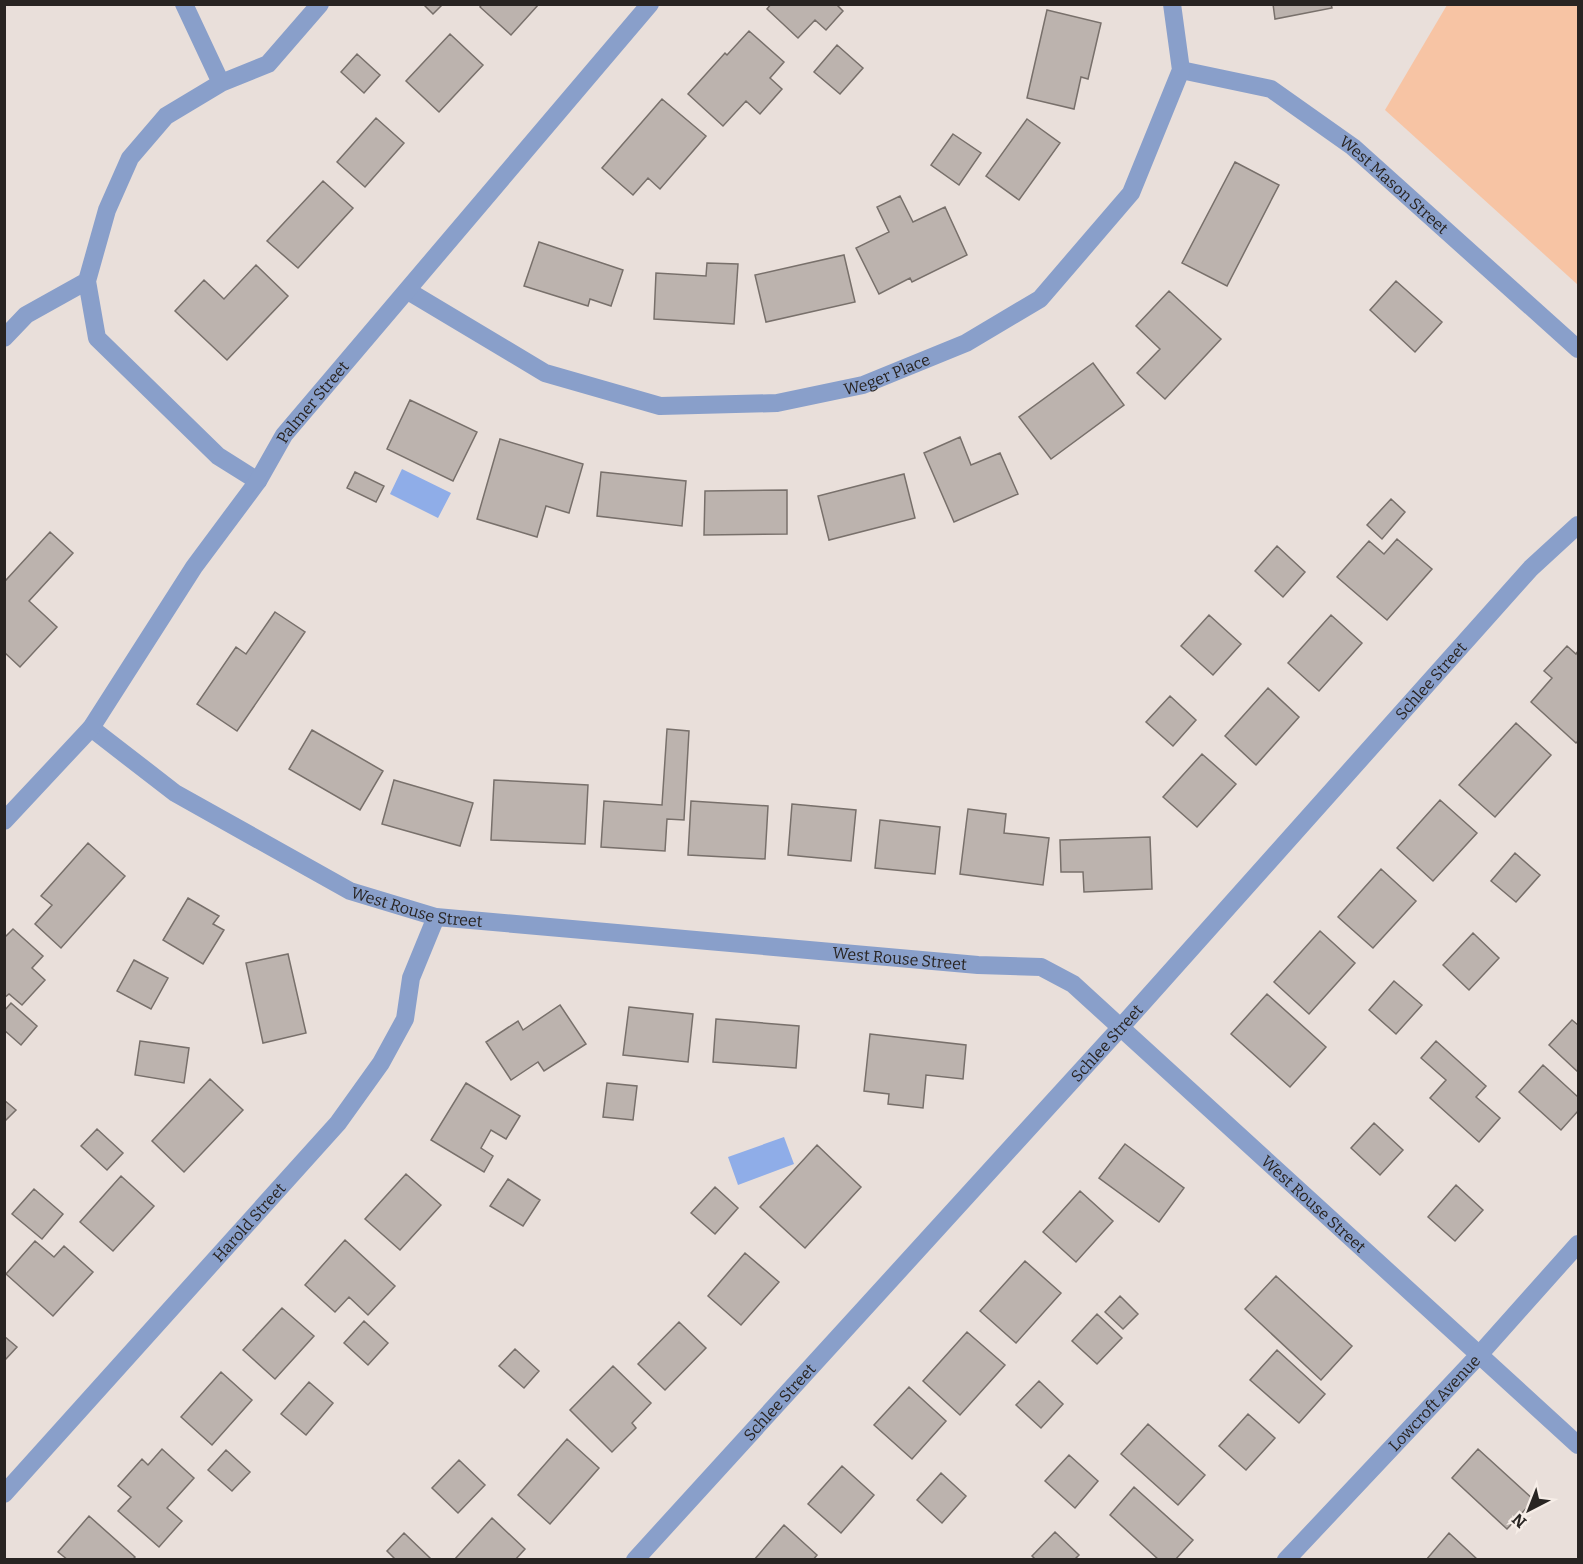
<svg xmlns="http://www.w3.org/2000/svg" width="1583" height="1564" viewBox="0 0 1583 1564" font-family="Bitter,serif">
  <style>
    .green { fill: #f7c4a4 }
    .water { fill: #8fade8 }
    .building { fill: #bcb3ae; stroke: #78706b; stroke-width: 1.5 }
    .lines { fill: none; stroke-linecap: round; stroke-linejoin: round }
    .lane { stroke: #899fca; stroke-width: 18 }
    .street { stroke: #899fca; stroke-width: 18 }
    .labels { text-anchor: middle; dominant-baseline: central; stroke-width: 6; stroke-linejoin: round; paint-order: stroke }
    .street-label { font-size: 16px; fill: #282422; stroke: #f6ede7 }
  </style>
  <rect width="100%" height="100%" fill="#e9dfda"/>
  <path class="green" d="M1447,5H1578V285L1385,110Z"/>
  <path class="water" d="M402,469L451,493L438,518L390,494Z
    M784,1137L794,1164L738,1185L728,1157Z"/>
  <path class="building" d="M423,4H443L433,14Z
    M482,4H539L511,35L480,7Z
    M771,4H836L843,11L826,30L815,20L798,38L767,9Z
    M1273,4H1331L1332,8L1275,19Z
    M1047,10L1101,23L1088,79L1081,77L1074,109L1027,98Z
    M749,31L784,62L770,78L782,89L760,114L746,101L723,126L688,94L725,53L727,55Z
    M450,34L483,65L439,112L406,81Z
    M837,45L863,68L840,94L814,72Z
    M357,54L380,75L364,93L341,72Z
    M662,99L706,136L660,189L648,178L633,195L602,168Z
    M376,118L404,143L365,187L337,162Z
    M1027,119L1060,143L1019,200L986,176Z
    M953,134L981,153L959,185L931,165Z
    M1235,162L1279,185L1227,286L1182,263Z
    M323,181L353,208L298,268L267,241Z
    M900,196L913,222L945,207L967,255L912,282L910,278L879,294L856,248L889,232L877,207Z
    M539,242L623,270L611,306L590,299L588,306L524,286Z
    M844,255L855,302L766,322L755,275Z
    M707,263L738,264L734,324L654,319L656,273L706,276Z
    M256,265L288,296L227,360L175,311L204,280L224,299Z
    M1396,281L1442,322L1415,352L1370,310Z
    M1169,291L1221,339L1165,399L1137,373L1160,349L1136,326Z
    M1093,363L1124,405L1051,459L1019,417Z
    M410,400L477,432L453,481L387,449Z
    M960,437L971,465L1000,453L1018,494L954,522L924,453Z
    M500,439L583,464L569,513L546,506L537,537L477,519Z
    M355,472L384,486L376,502L347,488Z
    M601,472L686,481L682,526L597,516Z
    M904,474L915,518L829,540L818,496Z
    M787,490V534L704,535L705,491Z
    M1391,499L1405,512L1382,539L1367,525Z
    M50,532L73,553L29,601L57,627L20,667L4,652V579L6,580Z
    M1397,539L1432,569L1387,620L1337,577L1369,541L1384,554Z
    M1277,546L1305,572L1283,597L1255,571Z
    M275,612L305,632L237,731L197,704L236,647L246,654Z
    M1209,615L1241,644L1213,675L1181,646Z
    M1331,615L1362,643L1319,691L1288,663Z
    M1567,646L1576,654L1578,651V741L1576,743L1531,702L1552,678L1544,671Z
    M1268,688L1299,717L1256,765L1225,736Z
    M1170,696L1196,720L1173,746L1146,722Z
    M1516,723L1551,755L1495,817L1459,785Z
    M667,729L689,731L684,820L667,819L665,851L601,847L604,801L662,805Z
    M312,730L383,771L360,810L289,769Z
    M1202,754L1236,784L1197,827L1163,797Z
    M394,780L473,803L460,846L382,824Z
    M494,780L588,785L585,844L491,840Z
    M1440,800L1477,833L1433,881L1397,848Z
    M691,801L768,806L765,859L688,855Z
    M792,804L856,810L851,861L788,855Z
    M968,809L1006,814L1004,833L1049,838L1043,885L960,874Z
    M880,820L940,827L935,874L875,868Z
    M1150,837L1152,889L1084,892L1083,872H1061L1060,840Z
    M88,843L125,876L61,948L35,924L52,905L41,896Z
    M1515,853L1540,875L1516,902L1491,881Z
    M1381,869L1416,901L1373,948L1338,917Z
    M188,898L219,916L213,924L224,930L203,964L163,940Z
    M13,929L43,956L32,968L45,980L22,1005L9,994L4,998V938Z
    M1320,931L1355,963L1309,1014L1274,982Z
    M1473,933L1499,958L1469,990L1443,965Z
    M288,954L306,1033L263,1043L246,963Z
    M134,960L168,978L151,1009L117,991Z
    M1394,981L1422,1005L1396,1034L1369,1010Z
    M1267,994L1326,1047L1290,1087L1231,1034Z
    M11,1003L37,1026L21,1045L4,1030V1011Z
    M560,1005L586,1044L544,1071L538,1062L511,1080L486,1042L518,1021L523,1030Z
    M629,1007L693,1014L688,1062L623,1055Z
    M716,1019L799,1026L796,1068L713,1062Z
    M1572,1020L1578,1025V1072L1549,1045Z
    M870,1034L966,1045L963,1079L926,1075L923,1108L888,1104L889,1094L864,1091Z
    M140,1041L189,1048L184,1083L135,1075Z
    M1436,1041L1486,1086L1476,1097L1500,1118L1479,1142L1430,1098L1446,1080L1421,1058Z
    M1543,1065L1578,1097V1111L1561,1130L1519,1092Z
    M210,1079L243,1110L184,1172L152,1141Z
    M466,1083L520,1116L506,1139L491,1130L481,1148L493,1156L484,1172L431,1140Z
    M607,1083L637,1086L633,1120L603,1117Z
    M4,1100L16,1110L4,1122Z
    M1374,1123L1403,1150L1380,1175L1351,1148Z
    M97,1129L123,1153L107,1170L81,1146Z
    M1125,1144L1184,1188L1159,1222L1099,1178Z
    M817,1145L861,1187L805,1248L760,1207Z
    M406,1174L441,1205L400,1250L365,1219Z
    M121,1176L154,1206L113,1251L80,1222Z
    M508,1179L540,1200L523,1226L490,1206Z
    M1456,1185L1483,1210L1455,1241L1428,1217Z
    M715,1187L738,1208L715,1234L691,1213Z
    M34,1189L63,1214L42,1239L12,1214Z
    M1080,1191L1113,1221L1076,1262L1043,1232Z
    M345,1240L395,1286L368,1315L349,1297L335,1312L305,1285Z
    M35,1241L54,1257L64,1246L93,1272L53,1316L6,1274Z
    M745,1253L779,1282L741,1325L708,1296Z
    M1025,1261L1061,1293L1016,1343L980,1311Z
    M1276,1276L1352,1346L1321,1380L1245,1309Z
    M1120,1296L1138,1314L1123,1329L1105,1312Z
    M282,1308L314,1336L275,1379L243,1350Z
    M1097,1314L1122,1338L1097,1364L1072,1341Z
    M364,1321L388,1343L368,1365L344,1343Z
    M679,1322L706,1348L665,1390L638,1364Z
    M967,1332L1005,1365L960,1415L923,1381Z
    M4,1336L17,1347L4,1361Z
    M515,1349L539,1371L524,1388L499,1366Z
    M1277,1350L1325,1394L1299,1423L1250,1380Z
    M613,1366L651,1403L632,1423L636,1428L612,1452L570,1410Z
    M221,1372L252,1400L212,1445L181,1417Z
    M1039,1381L1063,1404L1041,1428L1016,1405Z
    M309,1382L333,1403L306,1435L281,1414Z
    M909,1387L946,1421L912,1459L874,1425Z
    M1248,1414L1275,1438L1246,1470L1219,1446Z
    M1148,1424L1205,1475L1178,1505L1121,1454Z
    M567,1439L599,1468L550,1524L518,1495Z
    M162,1449L194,1478L167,1508L182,1521L159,1547L118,1511L131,1497L118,1486L142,1459L148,1465Z
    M1478,1449L1534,1500L1507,1529L1452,1478Z
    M226,1450L250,1472L232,1491L208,1470Z
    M1069,1455L1098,1481L1075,1508L1045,1481Z
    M459,1460L485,1485L458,1513L432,1488Z
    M842,1466L874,1495L841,1533L808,1504Z
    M941,1473L966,1496L942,1523L917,1500Z
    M1134,1487L1193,1540L1175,1560H1159L1110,1515Z
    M89,1516L135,1557L132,1560H68L58,1552Z
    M492,1518L525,1549L515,1560H454Z
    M784,1525L817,1555L813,1560H754Z
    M1055,1532L1079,1555L1074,1560H1036L1032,1556Z
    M404,1533L430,1558L428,1560H396L387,1551Z
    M1449,1533L1478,1560H1426Z"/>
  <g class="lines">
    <path class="lane" d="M184,4L221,83
      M4,338L26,315L87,281
      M258,481L218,456L97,338L87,281L107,210L130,158L166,116L221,83L268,64L320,4"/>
    <g class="street">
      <path id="s1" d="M1181,70L1271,89L1353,147L1578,349"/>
      <path id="s2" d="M408,291L545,373L660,406L777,403L863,385L966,343L1040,299L1131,193L1181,70L1172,4"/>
      <path id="s3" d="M91,728L175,793L350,891L436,917L978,965L1041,967L1073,984L1578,1445"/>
      <path id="s4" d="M4,821L91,728L194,567L258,481L284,435L650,4"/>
      <path id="s5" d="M4,1494L338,1123L381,1063L405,1019L411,978L436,917"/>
      <path id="s6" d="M635,1560L1121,1027L1531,568L1578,525"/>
      <path id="s7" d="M1286,1560L1479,1355L1578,1244"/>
    </g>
  </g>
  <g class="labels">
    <g class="street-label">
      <text stroke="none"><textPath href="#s1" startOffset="248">West Mason Street</textPath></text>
      <text stroke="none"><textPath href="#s2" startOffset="510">Weger Place</textPath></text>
      <text stroke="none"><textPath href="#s4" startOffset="522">Palmer Street</textPath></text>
      <text stroke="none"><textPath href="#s6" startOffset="1186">Schlee Street</textPath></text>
      <text stroke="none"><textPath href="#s3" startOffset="376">West Rouse Street</textPath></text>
      <text stroke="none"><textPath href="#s3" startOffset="862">West Rouse Street</textPath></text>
      <text stroke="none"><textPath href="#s6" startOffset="700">Schlee Street</textPath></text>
      <text stroke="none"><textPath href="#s3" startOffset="1366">West Rouse Street</textPath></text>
      <text stroke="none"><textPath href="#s5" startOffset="366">Harold Street</textPath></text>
      <text stroke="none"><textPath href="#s6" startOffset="214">Schlee Street</textPath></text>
      <text stroke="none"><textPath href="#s7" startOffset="216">Lowcroft Avenue</textPath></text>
    </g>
  </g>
  <rect width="1583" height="1564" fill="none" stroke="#282422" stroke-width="12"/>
  <g transform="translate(1529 1510) rotate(222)" stroke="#f6ede7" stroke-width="4.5" paint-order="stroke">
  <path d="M0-4.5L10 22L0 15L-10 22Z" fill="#282422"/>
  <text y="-9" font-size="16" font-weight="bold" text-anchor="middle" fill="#282422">N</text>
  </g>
</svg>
